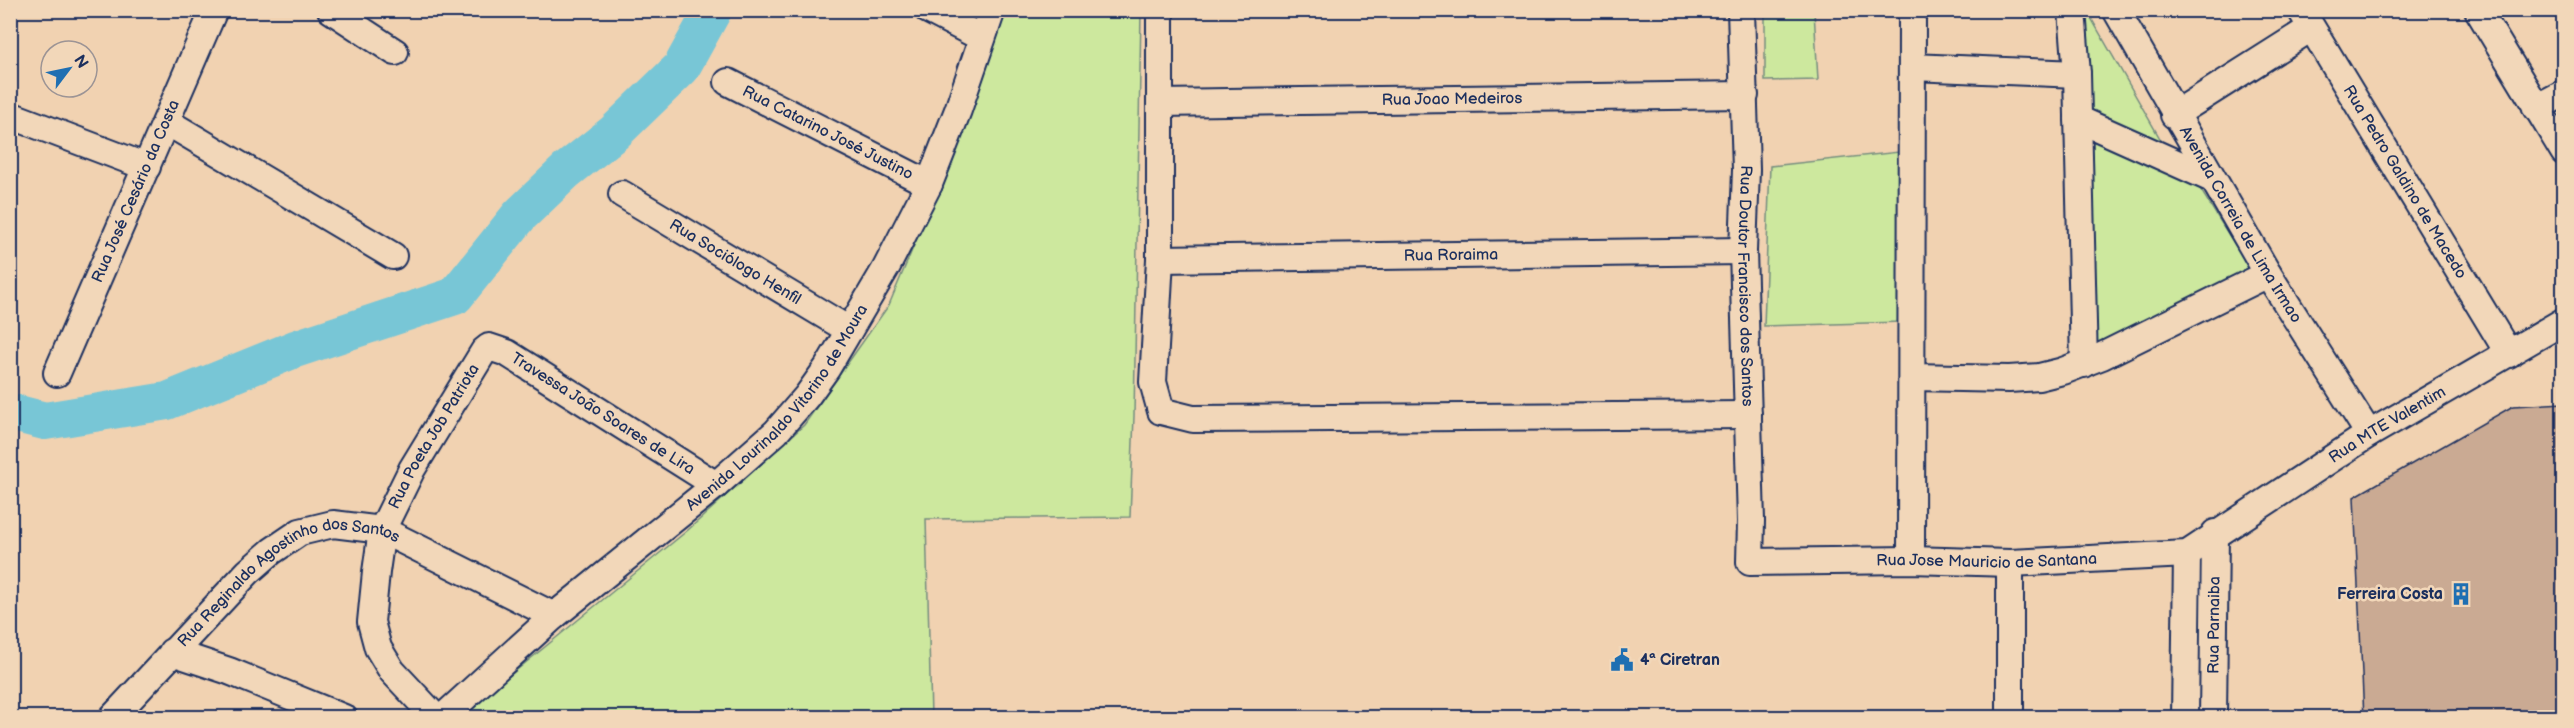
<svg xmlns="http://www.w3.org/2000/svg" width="2574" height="728" viewBox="0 0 2574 728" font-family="'Balsamiq Sans',sans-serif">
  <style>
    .green { fill: #cde89e; stroke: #748c7e; stroke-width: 1.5 }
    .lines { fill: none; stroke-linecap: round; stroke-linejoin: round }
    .river { stroke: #78c6d6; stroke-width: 38 }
    .building { fill: #caaa93; stroke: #1b2f5e; stroke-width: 1.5 }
    .minor-casing { stroke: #1b2f5e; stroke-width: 30 }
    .minor { stroke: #f2d7b9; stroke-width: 26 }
    .labels { text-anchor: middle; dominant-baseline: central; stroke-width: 5; stroke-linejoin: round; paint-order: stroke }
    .street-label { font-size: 16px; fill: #1b2f5e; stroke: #f2d7b9 }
    .poi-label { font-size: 16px; font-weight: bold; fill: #1b2f5e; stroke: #f2d7b9; text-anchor: end }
  </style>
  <rect width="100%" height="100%" fill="#f1d2b1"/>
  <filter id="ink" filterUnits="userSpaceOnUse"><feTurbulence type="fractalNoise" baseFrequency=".0167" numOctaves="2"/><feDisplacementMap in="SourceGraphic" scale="12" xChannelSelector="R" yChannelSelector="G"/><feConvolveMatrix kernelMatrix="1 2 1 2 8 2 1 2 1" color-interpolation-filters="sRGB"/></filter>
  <g filter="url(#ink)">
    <path class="green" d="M1004,11H1141L1134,416L1130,517L926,519L931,717L458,718L688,530L804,425L889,305L925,219Z
      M1765,11H1814L1818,80L1765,81Z
      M2083,11H2087L2166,149L2089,111Z
      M2087,136L2199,187L2250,269L2096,346Z
      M1899,152L1902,322L1764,326L1770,166Z"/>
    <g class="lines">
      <path class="river" d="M10,412L45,421L167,401L295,349L455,296L520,215L566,171L614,133L681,68L713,10"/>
    </g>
    <path class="building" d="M2564,403V718H2364L2354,497L2513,406Z"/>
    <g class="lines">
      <g class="minor-casing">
        <g id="minor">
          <path d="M331,10L395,52"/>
          <path d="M928,10L982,38"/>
          <path d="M1160,10V259L1153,382L1161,411L1193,419L1748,415"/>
          <path id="s1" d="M1741,10L1746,170L1743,251L1751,521L1750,562L1911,560L2010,563L2187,554L2369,434L2564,321"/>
          <path d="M2072,10L2077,74L2084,364"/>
          <path id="s2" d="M2116,10L2268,274L2369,434"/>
          <path id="s3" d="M2301,10L2509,354"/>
          <path d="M2478,10L2564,152"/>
          <path d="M1912,67L2077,74"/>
          <path id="s4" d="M728,82L929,184"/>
          <path id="s5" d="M1160,103L1745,95"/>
          <path d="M2536,108L2564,93"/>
          <path d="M10,115L147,167"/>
          <path d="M2174,115L2311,28"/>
          <path d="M2078,119L2212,179"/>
          <path d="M167,122L393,256"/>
          <path id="s6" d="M622,194L849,330"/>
          <path id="s7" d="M1160,259L1743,251"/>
          <path id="s8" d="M57,373L214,10"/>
          <path d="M1912,377L2009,379L2039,377L2063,371L2102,356L2268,274"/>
          <path d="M1911,560L1912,10"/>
          <path d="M172,652L229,671L344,718"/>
          <path id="s9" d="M112,718L248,572L272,551L300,532L333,524L382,530L554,616"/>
          <path id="s10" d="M436,718L392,671L378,648L371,622L376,572L382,530L412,469L484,351L489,347L507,353L716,485"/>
          <path id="s11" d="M442,718L554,616L716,485L776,432L807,396L827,368L886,268L929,184L958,110L992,10"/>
          <path d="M2010,718V563"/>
          <path d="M2185,718L2187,554"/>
          <path id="s12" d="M2213,718L2215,533"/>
        </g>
      </g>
      <use href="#minor" class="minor"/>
    </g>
  </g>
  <defs>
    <g id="building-bare" transform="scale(1.8)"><path d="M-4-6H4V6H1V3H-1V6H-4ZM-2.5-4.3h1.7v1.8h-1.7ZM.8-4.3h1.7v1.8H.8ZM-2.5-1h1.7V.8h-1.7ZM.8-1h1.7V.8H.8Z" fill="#1f6fb2" stroke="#f2d7b9" stroke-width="2.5" paint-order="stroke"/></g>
    <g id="civic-bare" transform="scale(1.8)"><path d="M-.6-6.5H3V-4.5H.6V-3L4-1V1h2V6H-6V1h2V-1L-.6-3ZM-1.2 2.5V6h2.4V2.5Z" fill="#1f6fb2" stroke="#f2d7b9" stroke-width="2.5" paint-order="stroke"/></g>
  </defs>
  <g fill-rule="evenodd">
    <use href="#building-bare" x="2461" y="594"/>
    <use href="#civic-bare" x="1622" y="660"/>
  </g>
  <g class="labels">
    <g class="street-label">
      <text stroke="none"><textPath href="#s5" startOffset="292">Rua Joao Medeiros</textPath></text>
      <text stroke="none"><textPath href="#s4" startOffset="112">Rua Catarino José Justino</textPath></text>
      <text stroke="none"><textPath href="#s3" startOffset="201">Rua Pedro Galdino de Macedo</textPath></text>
      <text stroke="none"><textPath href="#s8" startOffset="198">Rua José Cesário da Costa</textPath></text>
      <text stroke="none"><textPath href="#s2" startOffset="248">Avenida Correia de Lima Irmao</textPath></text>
      <text stroke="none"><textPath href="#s7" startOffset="291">Rua Roraima</textPath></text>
      <text stroke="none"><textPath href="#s6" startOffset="132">Rua Sociólogo Henfil</textPath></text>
      <text stroke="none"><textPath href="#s1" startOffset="276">Rua Doutor Francisco dos Santos</textPath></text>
      <text stroke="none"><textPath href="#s11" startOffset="459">Avenida Lourinaldo Vitorino de Moura</textPath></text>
      <text stroke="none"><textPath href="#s10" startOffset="556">Travessa João Soares de Lira</textPath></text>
      <text stroke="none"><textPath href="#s1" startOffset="1228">Rua MTE Valentim</textPath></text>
      <text stroke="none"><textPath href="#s10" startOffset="318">Rua Poeta Job Patriota</textPath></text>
      <text stroke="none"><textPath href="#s1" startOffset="789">Rua Jose Mauricio de Santana</textPath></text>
      <text stroke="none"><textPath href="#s9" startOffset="234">Rua Reginaldo Agostinho dos Santos</textPath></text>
      <text stroke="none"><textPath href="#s12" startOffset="93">Rua Parnaiba</textPath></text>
    </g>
    <g class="poi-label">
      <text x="2443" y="594">Ferreira Costa</text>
      <text x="1640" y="660" text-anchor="start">4ª Ciretran</text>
    </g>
  </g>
  <rect width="2574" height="728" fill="none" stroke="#f2d7b9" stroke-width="36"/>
  <rect x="18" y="18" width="2538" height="692" fill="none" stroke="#1b2f5e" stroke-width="2" filter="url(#ink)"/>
  <g transform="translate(69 69) rotate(58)"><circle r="28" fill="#f2d7b9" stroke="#9c9495" stroke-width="1.5"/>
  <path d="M0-4.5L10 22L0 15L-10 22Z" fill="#1f6fb2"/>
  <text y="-9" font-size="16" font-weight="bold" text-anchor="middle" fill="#1b2f5e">N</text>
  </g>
</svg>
